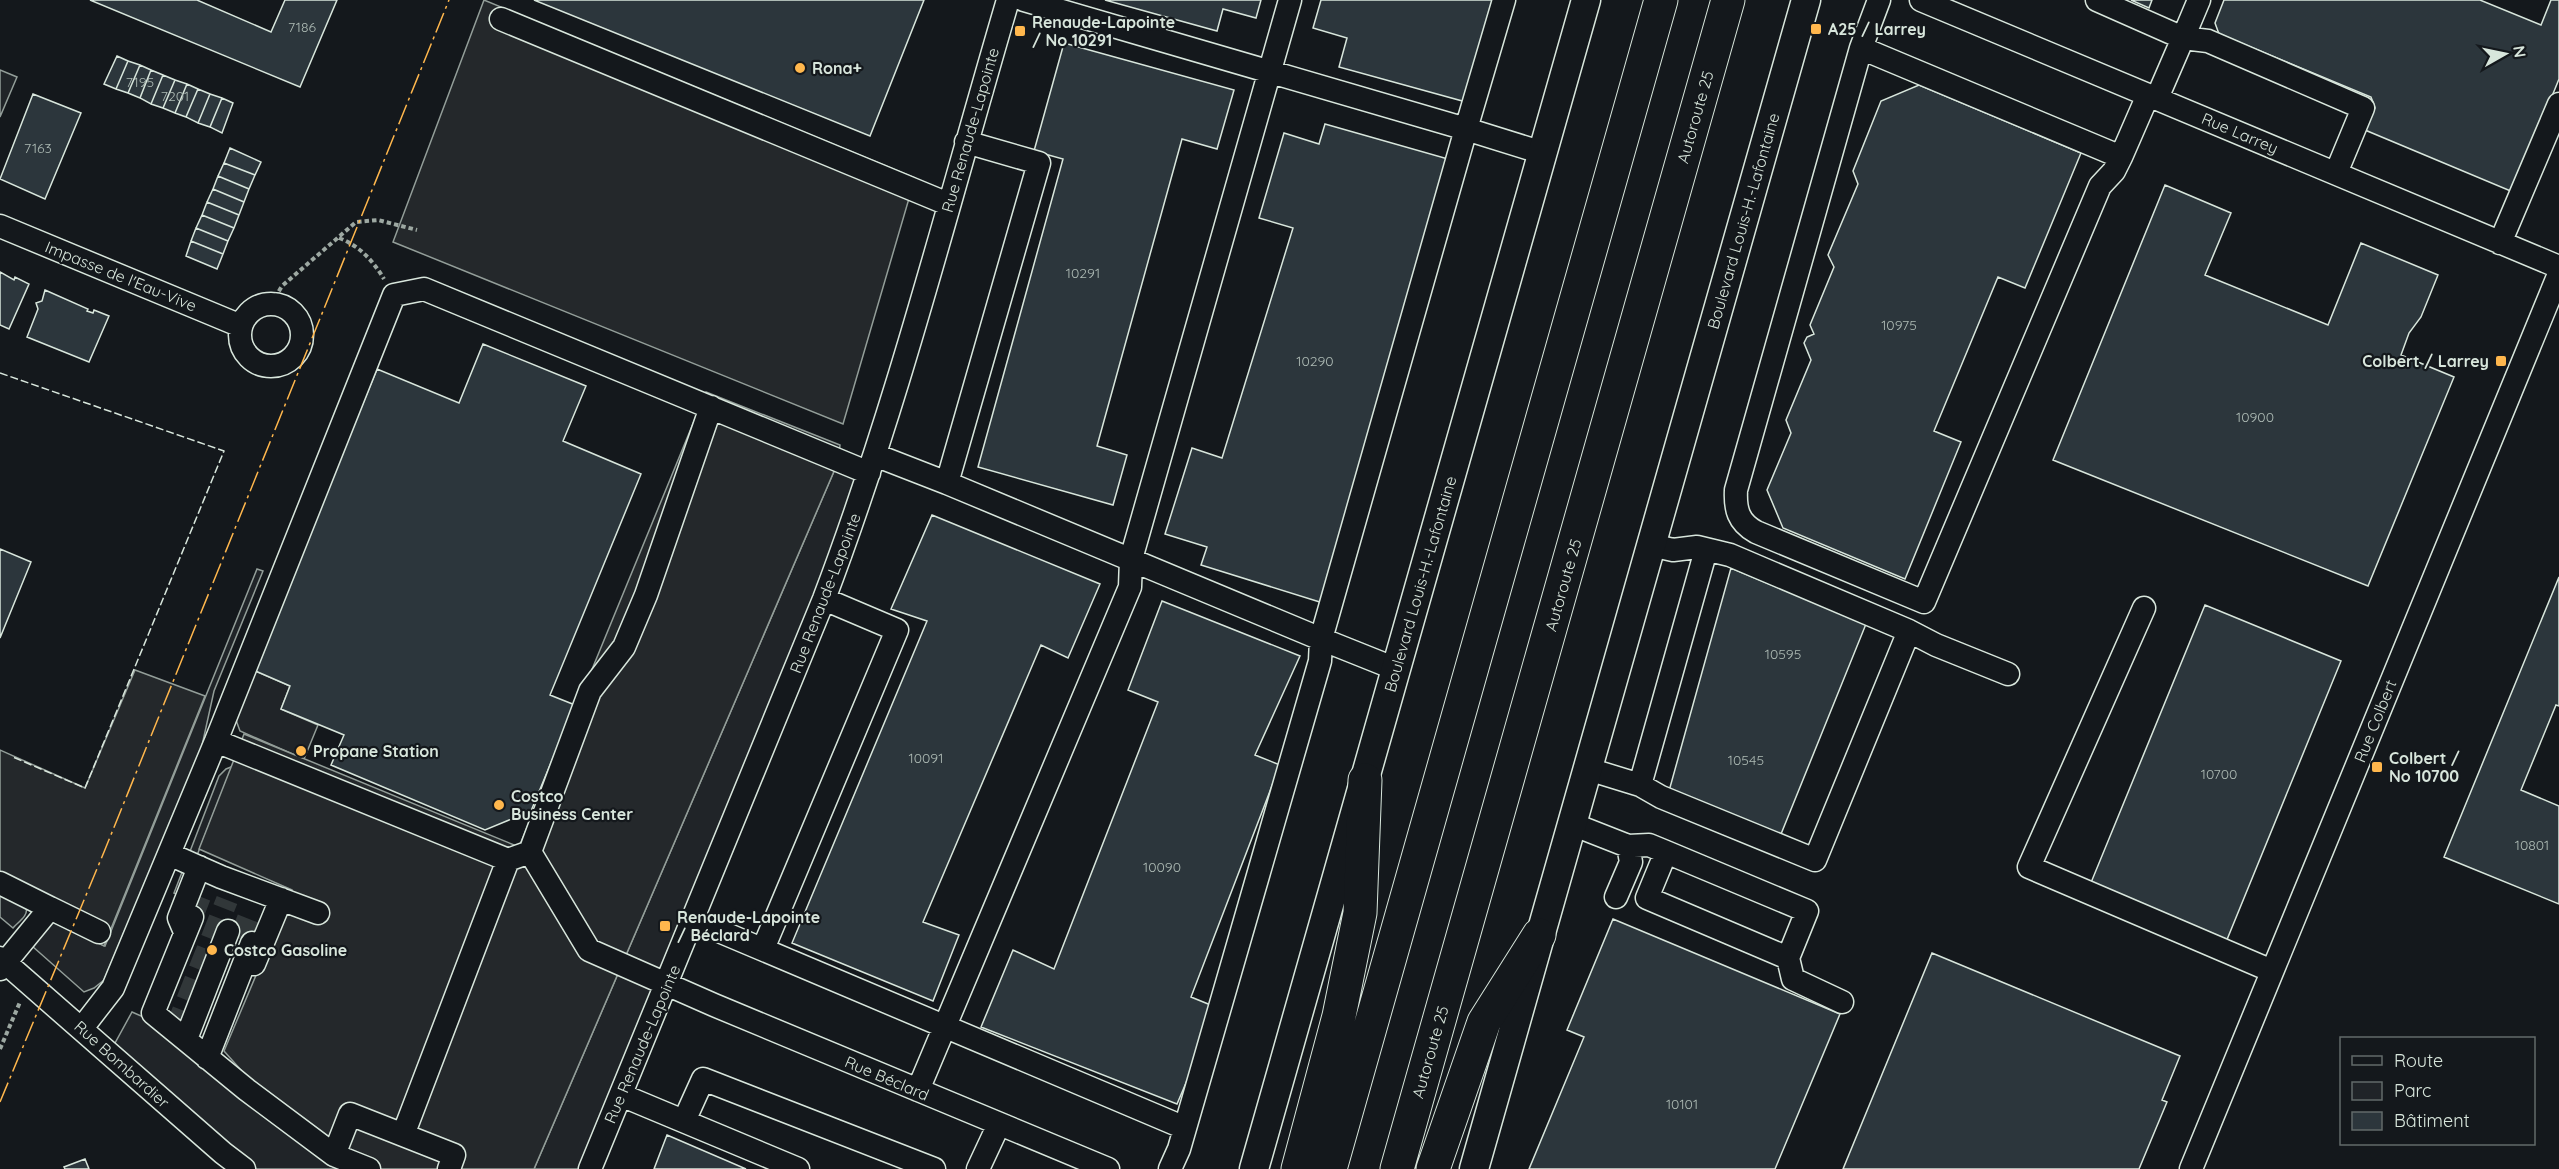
<svg xmlns="http://www.w3.org/2000/svg" width="2559" height="1169" viewBox="0 0 2559 1169" font-family="Quicksand,sans-serif">
  <style>
    .green { fill: #202428; stroke: #939e99; stroke-width: 1.5 }
    .parking { fill: #24282b; stroke: #939e99; stroke-width: 1.5 }
    .building { fill: #2c363c; stroke: #d8e6dc; stroke-width: 1.5 }
    .lines { fill: none; stroke-linecap: round; stroke-linejoin: round }
    .minor-tunnel { stroke: #313739; stroke-width: 22; stroke-dasharray: 22 11; stroke-linecap: butt }
    .minor-casing { stroke: #d8e6dc; stroke-width: 25 }
    .major-casing { stroke: #d8e6dc; stroke-width: 31 }
    .highway-casing { stroke: #d8e6dc; stroke-width: 35 }
    .path { stroke: #9da8a2; stroke-width: 4; stroke-dasharray: 4.5 3; stroke-linecap: butt }
    .minor { stroke: #14181c; stroke-width: 22 }
    .major { stroke: #14181c; stroke-width: 28 }
    .highway { stroke: #14181c; stroke-width: 33 }
    .fence { stroke: #d8e6dc; stroke-width: 1.5; stroke-dasharray: 8 3; stroke-linecap: butt }
    .power { stroke: #ffb74d; stroke-width: 1.5; stroke-dasharray: 21 4.5 3 4.5; stroke-linecap: butt }
    .poi-dot { fill: #ffb74d; stroke: #14181c; stroke-width: 2 }
    .labels { text-anchor: middle; dominant-baseline: central; stroke-width: 4.5; stroke-linejoin: round; paint-order: stroke }
    .number-label { font-size: 14px; fill: #adbab4 }
    .poi-label { font-size: 16px; font-weight: bold; fill: #d8e6dc; stroke: #14181c; text-anchor: start }
    .street-label { font-size: 16px; fill: #d8e6dc; stroke: #14181c }
  </style>
  <rect width="100%" height="100%" fill="#14181c"/>
  <path class="green" d="M0,70L17,77L0,117Z
    M838,462L869,473L590,1169H534Z
    M257,569L263,571L214,691L201,750L104,980L94,988L84,992L32,946L53,922L105,946Z
    M253,670L290,686L281,709L318,725L304,759L240,731L236,720Z
    M236,765L227,779L181,896L174,893L219,776L226,769Z
    M0,893L26,907C29,916 18,922 13,928L0,917Z
    M132,1012L175,1031L247,1090L421,1169H247L109,1054Z"/>
  <path class="parking" d="M484,0L915,178L843,424L393,242Z
    M706,392L840,445L838,462L534,1169H369L235,1081L241,1070L224,1051L292,890L199,849L244,734L519,847Z
    M135,670L205,696L104,946L0,893V750L85,788Z"/>
  <path class="building" d="M90,0H197L271,32L285,0H337L300,87Z
    M534,0H924L870,136Z
    M1105,0H1261L1256,18L1223,9L1217,31Z
    M1321,0H1494L1466,102L1339,67L1347,38L1313,28Z
    M2131,0H2152L2149,8Z
    M2224,0H2480L2541,25L2551,0H2559V79L2513,192L2365,130L2375,108L2371,97L2219,34L2215,23Z
    M1064,43L1234,90L1217,149L1182,139L1097,446L1127,455L1113,505L978,467L1063,159L1034,151Z
    M117,56L128,61L116,89L104,84Z
    M128,61L140,65L128,93L116,89Z
    M140,65L151,70L140,98L128,93Z
    M151,70L163,75L151,104L140,98Z
    M163,75L175,80L163,108L151,104Z
    M175,80L187,84L175,113L163,108Z
    M187,84L198,89L186,117L175,113Z
    M1919,85L2081,153L2025,288L1998,277L1934,431L1961,442L1905,579L1783,528L1767,490L1791,433L1786,420L1811,360L1804,343L1807,337L1814,334L1810,325L1834,267L1828,255L1858,184L1853,171L1881,101Z
    M198,89L210,94L198,123L186,117Z
    M33,94L81,113L45,199L0,179Z
    M210,94L222,98L210,127L198,123Z
    M222,98L233,103L222,133L210,127Z
    M1325,124L1448,159L1323,603L1201,565L1207,547L1165,534L1192,448L1222,458L1293,228L1259,218L1284,133L1319,144Z
    M230,148L261,162L255,175L224,163Z
    M224,163L255,175L249,189L218,176Z
    M218,176L249,189L244,202L213,189Z
    M2165,185L2231,213L2205,275L2328,325L2361,243L2438,275L2421,317L2409,333L2401,355L2454,377L2368,586L2053,460Z
    M213,189L244,202L239,215L207,202Z
    M207,202L239,215L234,228L202,215Z
    M202,215L234,228L228,241L196,228Z
    M196,228L228,241L223,254L191,241Z
    M191,241L223,254L217,269L186,256Z
    M0,272L14,280L15,277L29,284L9,329L0,325Z
    M45,290L88,309L87,311L93,313L94,310L109,316L89,362L27,337L38,309L36,303L42,301Z
    M483,344L586,386L563,441L641,474L550,695L575,705L531,811L485,830L331,765L344,735L281,709L290,686L253,670L377,369L459,403Z
    M932,515L1100,584L1068,658L1041,645L923,922L959,935L933,1001L792,943L927,621L891,609Z
    M0,549L31,562L0,638Z
    M1731,568L1866,624L1779,839L1669,791Z
    M2559,577V706L2556,705L2521,790L2559,806V904L2444,857Z
    M1162,601L1300,656L1255,755L1280,765L1191,997L1218,1008L1177,1104L981,1027L1013,950L1054,969L1158,702L1128,690Z
    M2205,605L2341,661L2226,942L2090,885Z
    M1613,919L1840,1014L1775,1169H1529L1584,1037L1567,1030Z
    M1932,953L2180,1056L2162,1100L2167,1102L2139,1169H1843Z
    M667,1135L746,1169H654Z
    M85,1159L89,1169H65L64,1167Z"/>
  <g class="lines">
    <path class="minor-tunnel" d="M192,917L202,891
      M240,939L251,911
      M175,1031L227,900"/>
    <g class="minor-casing">
      <path id="minor" d="M1024,0L1466,129L1321,639L1396,669
        M1504,0L1466,129L1543,153
        M1879,0L1861,48L2121,157L2148,95
        M1921,0L2559,267
        M2097,0L2183,38L2157,98
        M2199,0L2183,38L2208,41L2363,108L2336,173
        M501,19L948,204
        M1861,48L1736,490C1735,509 1738,522 1756,532L1924,602L2100,186L2114,171L2121,157
        M0,226L241,326
        M2500,243L2559,104
        M240 335a31 31 0 1 1 62 0a31 31 0 1 1-62 0Z
        M875,455L947,483L1321,639L1320,661L1179,1149L1170,1169
        M947,483L1039,163L966,142
        M2144,608L2029,867L2272,971
        M1909,631L1936,645L2008,674
        M216,741L508,860L530,852L590,691L624,647L646,595L711,407
        M1588,769L1640,785L1661,797L1815,860L1909,631L1730,555L1697,547L1673,550L1651,545
        M1640,785L1706,550
        M1572,824L1628,846L1649,845L1666,852L1807,911L1788,958L1647,898L1666,852
        M530,852L589,950L714,1005L1108,1169
        M169,854L221,877L318,913
        M0,883L50,908
        M1616,897L1631,862L1628,846
        M192,917L153,1013L247,1090L334,1155
        M693,920L1185,1128
        M185,932L179,918L199,867
        M763,949L897,630L824,599
        M0,958L223,1153L244,1169
        M1788,958L1793,979L1842,1002
        M254,964L281,899
        M0,969L50,908L99,932
        M82,1028L113,988L216,741L394,295L424,289L869,473
        M186,1039L228,931
        M207,1058L252,943
        M918,1090L1130,587L1131,559L1290,0
        M621,1095L798,1169
        M684,1121L703,1079L934,1169
        M403,1135L508,860
        M369,1169L334,1155L350,1114L454,1155L449,1169
        M590,1169L824,599C898,404 949,200 1008,0
        M978,1169L999,1124
        M2191,1169L2559,274"/>
    </g>
    <g class="major-casing">
      <path id="major" d="M1254,1169L1586,0
        M1474,1169L1806,0"/>
    </g>
    <g class="highway-casing">
      <path id="highway" d="M1298,1169L1339,1016L1360,913L1365,780
        M1330,1169L1661,0
        M1397,1169L1728,0
        M1433,1169L1484,1022L1539,935"/>
    </g>
    <path class="path" d="M339,238C360,246 373,261 384,279
      M271,304L282,286L356,222L378,220L417,230
      M0,1049L20,1002"/>
    <use href="#minor" class="minor"/>
    <use href="#major" class="major"/>
    <use href="#highway" class="highway"/>
    <path class="fence" d="M0,373L224,451L85,788L13,757"/>
    <path class="power" d="M0,1102L104,852L449,0"/>
  </g>
  <g class="poi-dot">
    <rect x="1810" y="23" width="12" height="12" rx="3"/>
    <rect x="1014" y="25" width="12" height="12" rx="3"/>
    <circle cx="800" cy="68" r="6"/>
    <rect x="2495" y="355" width="12" height="12" rx="3"/>
    <circle cx="301" cy="751" r="6"/>
    <rect x="2371" y="761" width="12" height="12" rx="3"/>
    <circle cx="499" cy="805" r="6"/>
    <rect x="659" y="920" width="12" height="12" rx="3"/>
    <circle cx="212" cy="950" r="6"/>
  </g>
  <g class="labels">
    <g class="number-label">
      <text x="302" y="27">7186</text>
      <text x="140" y="82">7195</text>
      <text x="175" y="96">7201</text>
      <text x="38" y="148">7163</text>
      <text x="1083" y="273">10291</text>
      <text x="1899" y="325">10975</text>
      <text x="1315" y="361">10290</text>
      <text x="2255" y="417">10900</text>
      <text x="1783" y="654">10595</text>
      <text x="926" y="758">10091</text>
      <text x="1746" y="760">10545</text>
      <text x="2219" y="774">10700</text>
      <text x="2532" y="845">10801</text>
      <text x="1162" y="867">10090</text>
      <text x="1682" y="1104">10101</text>
    </g>
    <g class="poi-label">
      <text x="1032" y="22">Renaude-Lapointe<tspan x="1032" dy="18">/ No 10291</tspan></text>
      <text x="1828" y="29">A25 / Larrey</text>
      <text x="812" y="68">Rona+</text>
      <text x="2489" y="361" text-anchor="end">Colbert / Larrey</text>
      <text x="313" y="751">Propane Station</text>
      <text x="2389" y="758">Colbert /<tspan x="2389" dy="18">No 10700</tspan></text>
      <text x="511" y="796">Costco<tspan x="511" dy="18">Business Center</tspan></text>
      <text x="677" y="917">Renaude-Lapointe<tspan x="677" dy="18">/ Béclard</tspan></text>
      <text x="224" y="950">Costco Gasoline</text>
    </g>
    <g class="street-label">
      <text transform="translate(1695 117) rotate(-74)">Autoroute 25</text>
      <text transform="translate(970 130) rotate(-74)">Rue Renaude-Lapointe</text>
      <text transform="translate(2240 133) rotate(23)">Rue Larrey</text>
      <text transform="translate(1743 221) rotate(-74)">Boulevard Louis-H.-Lafontaine</text>
      <text transform="translate(121 276) rotate(22)">Impasse de l'Eau-Vive</text>
      <text transform="translate(1420 584) rotate(-74)">Boulevard Louis-H.-Lafontaine</text>
      <text transform="translate(1563 585) rotate(-74)">Autoroute 25</text>
      <text transform="translate(825 593) rotate(-69)">Rue Renaude-Lapointe</text>
      <text transform="translate(2375 721) rotate(-68)">Rue Colbert</text>
      <text transform="translate(642 1044) rotate(-67)">Rue Renaude-Lapointe</text>
      <text transform="translate(1430 1052) rotate(-74)">Autoroute 25</text>
      <text transform="translate(122 1064) rotate(42)">Rue Bombardier</text>
      <text transform="translate(887 1078) rotate(23)">Rue Béclard</text>
    </g>
  </g>
  <rect x="2340" y="1037" width="195" height="108" fill="#14181c" stroke="#626a69" stroke-width="1.5"/>
  <rect x="2352" y="1056" width="30" height="9" fill="#14181c" stroke="#626a69" stroke-width="1.5"/>
  <text x="2394" y="1067" font-size="18" fill="#d8e6dc">Route</text>
  <rect x="2352" y="1082" width="30" height="18" fill="#202428" stroke="#626a69" stroke-width="1.5"/>
  <text x="2394" y="1097" font-size="18" fill="#d8e6dc">Parc</text>
  <rect x="2352" y="1112" width="30" height="18" fill="#2c363c" stroke="#626a69" stroke-width="1.5"/>
  <text x="2394" y="1127" font-size="18" fill="#d8e6dc">Bâtiment</text>
  <g transform="translate(2505 54) rotate(81)" stroke="#14181c" stroke-width="4.5" paint-order="stroke">
  <path d="M0-4.5L10 22L0 15L-10 22Z" fill="#d8e6dc"/>
  <text y="-9" font-size="16" font-weight="bold" text-anchor="middle" fill="#d8e6dc">N</text>
  </g>
</svg>
